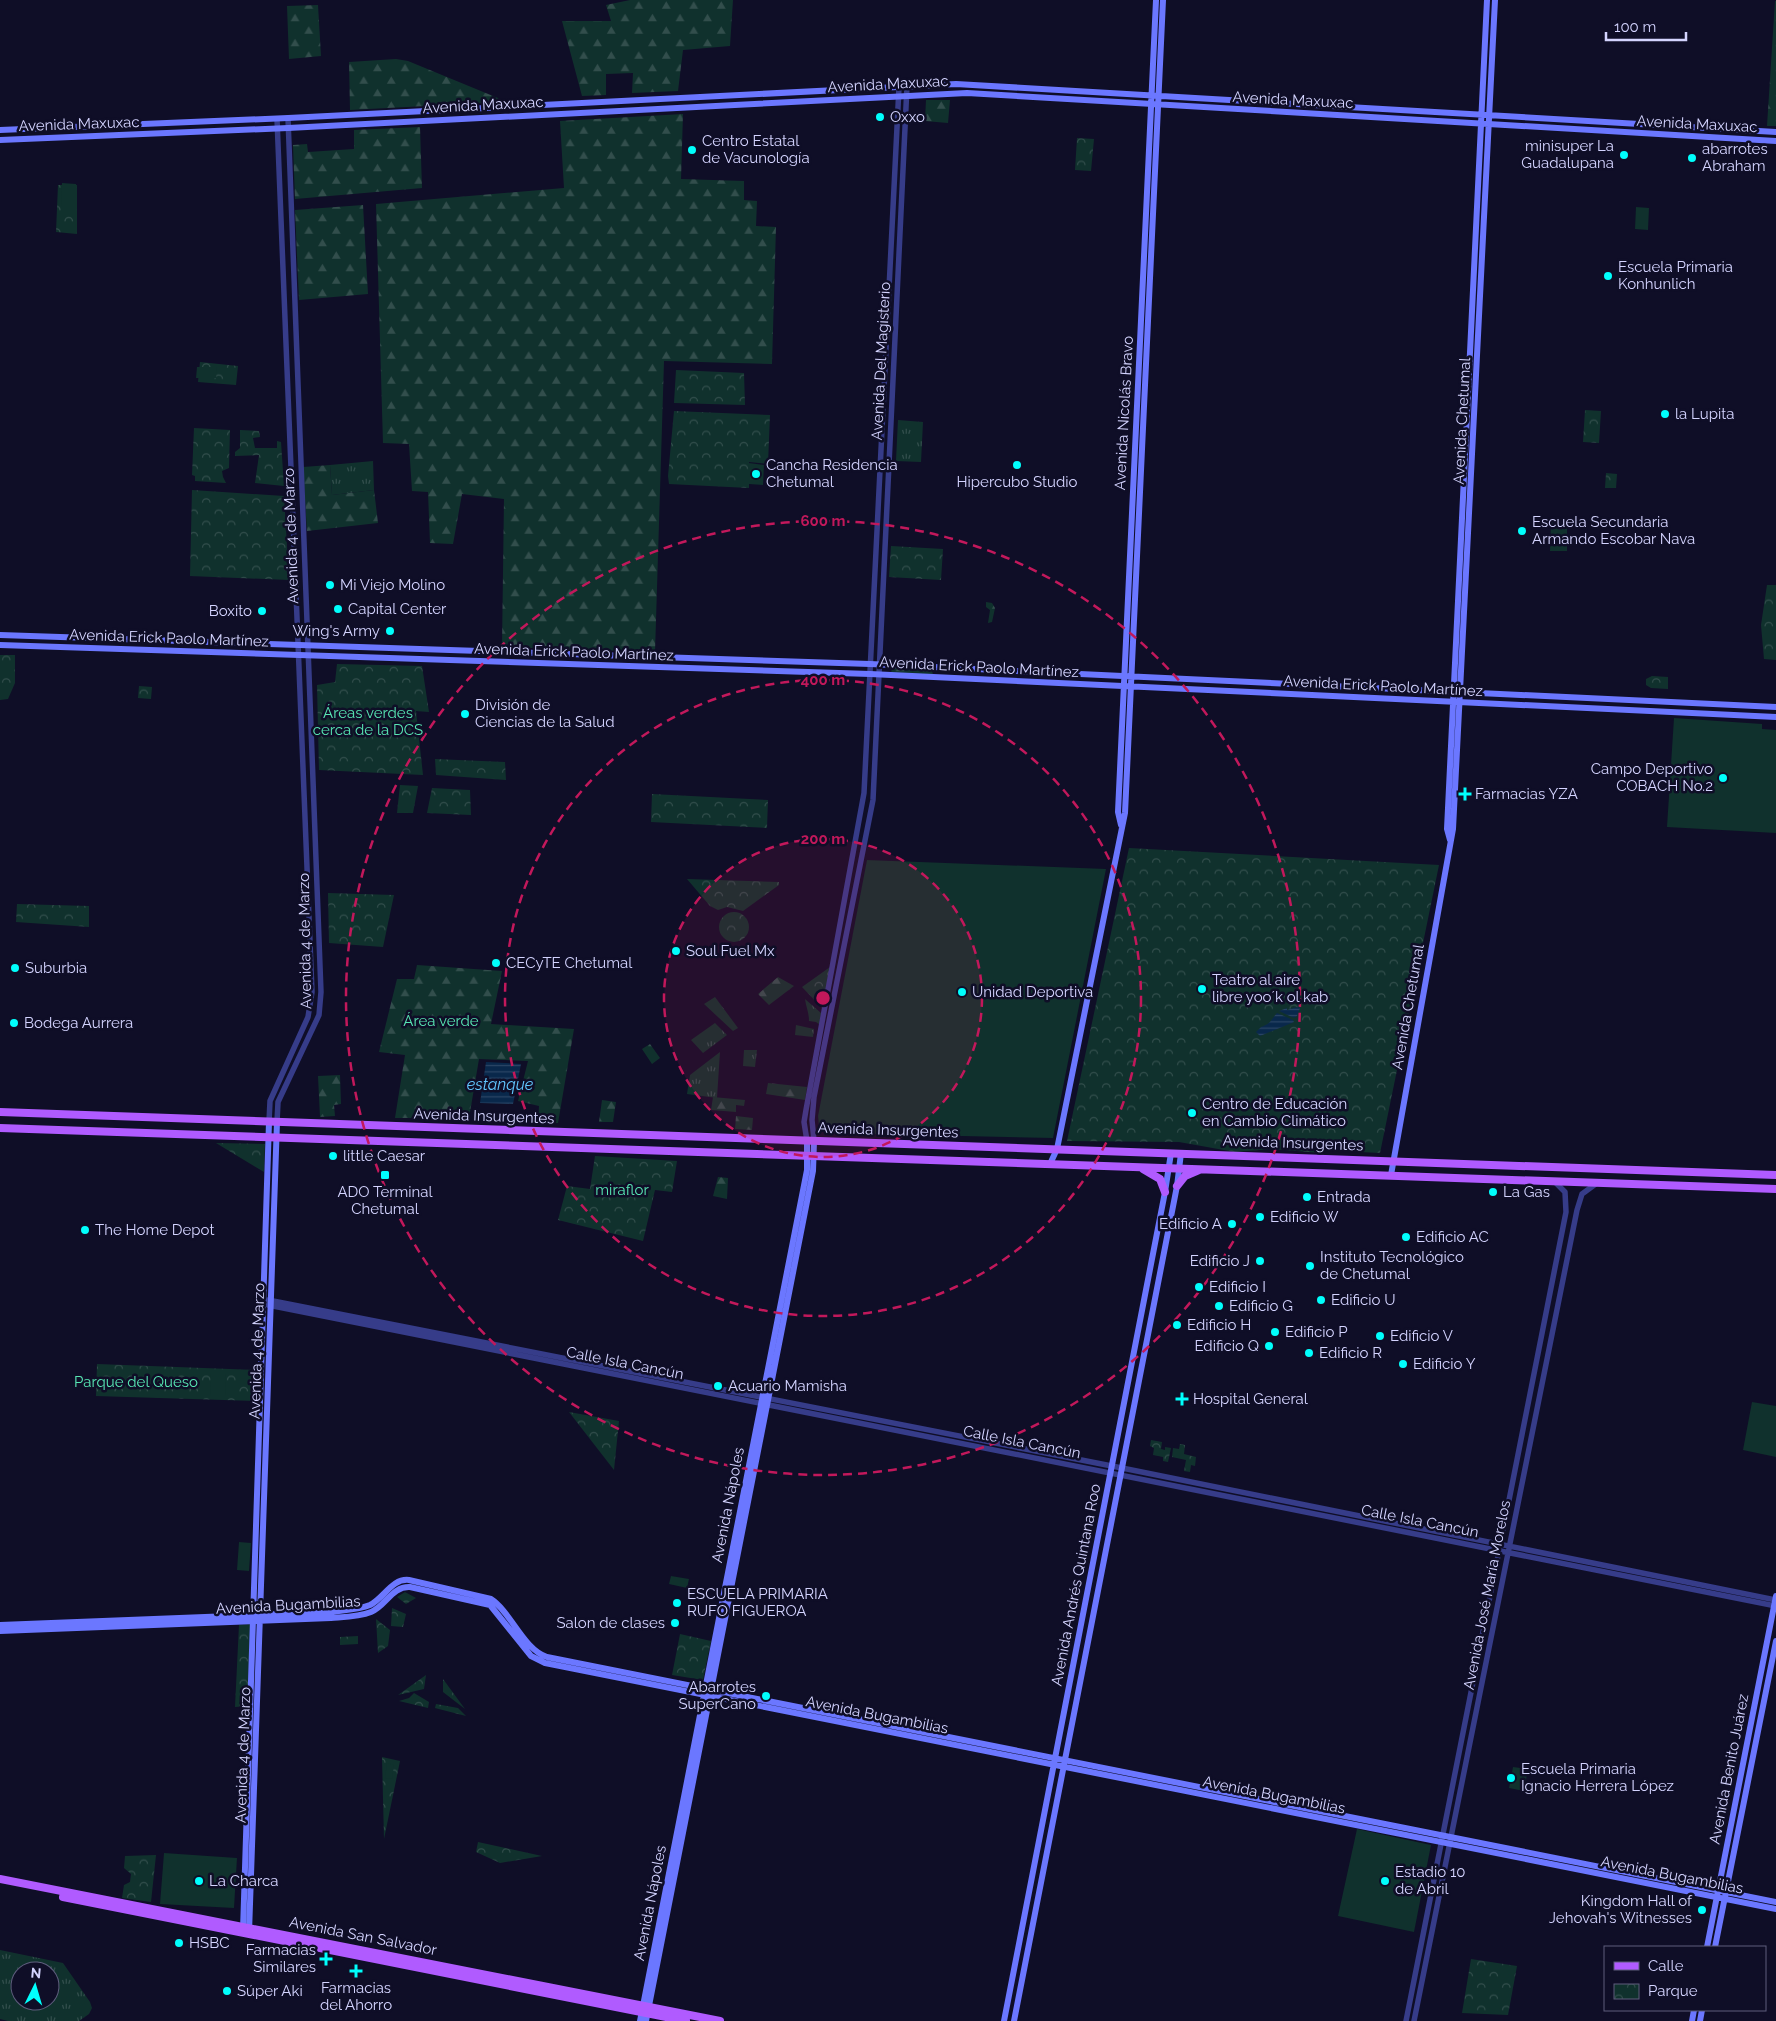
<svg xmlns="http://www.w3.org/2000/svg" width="1776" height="2021" viewBox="0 0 1776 2021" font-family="Raleway,sans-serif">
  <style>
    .grass { fill: url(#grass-tufts); fill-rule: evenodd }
    .forest { fill: url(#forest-firs) }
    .park { fill: url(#park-crowns) }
    .pitch { fill: #10312d }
    .water { fill: url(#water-rules) }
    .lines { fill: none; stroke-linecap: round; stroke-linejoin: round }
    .tertiary { stroke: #363c89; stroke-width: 5.5 }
    .secondary { stroke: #6b77ff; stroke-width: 6 }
    .primary { stroke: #b05bff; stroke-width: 8 }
    .ring { fill: none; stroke: #c2185b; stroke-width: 2.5; stroke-dasharray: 9 6 }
    .poi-dot { fill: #00fffd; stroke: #0f0e27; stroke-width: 2 }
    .labels { text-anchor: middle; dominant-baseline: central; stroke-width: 5; stroke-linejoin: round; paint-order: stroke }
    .street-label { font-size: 15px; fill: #d4d4ff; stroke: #0f0e27 }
    .poi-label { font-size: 15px; fill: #d4d4ff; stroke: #0f0e27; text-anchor: start }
    .park-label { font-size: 15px; fill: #58e7b4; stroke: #0f0e27 }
    .water-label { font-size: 16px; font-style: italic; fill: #62c7ff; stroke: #0f0e27 }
    .centre { fill: #c2185b; stroke: #0f0e27; stroke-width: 2.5 }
    .ring-label { font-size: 15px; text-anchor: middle; font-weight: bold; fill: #c2185b; stroke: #0f0e27; stroke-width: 5; stroke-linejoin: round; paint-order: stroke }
  </style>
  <defs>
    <pattern id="grass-tufts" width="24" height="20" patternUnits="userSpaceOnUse" patternTransform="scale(1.25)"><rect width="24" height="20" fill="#10312d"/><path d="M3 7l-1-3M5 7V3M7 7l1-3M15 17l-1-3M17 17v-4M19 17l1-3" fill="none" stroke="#324e4c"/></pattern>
    <pattern id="forest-firs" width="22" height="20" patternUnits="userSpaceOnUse" patternTransform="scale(1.25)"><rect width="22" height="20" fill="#10312d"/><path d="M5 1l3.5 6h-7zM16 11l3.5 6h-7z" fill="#324e4c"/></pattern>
    <pattern id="park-crowns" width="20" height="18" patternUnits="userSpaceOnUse" patternTransform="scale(1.25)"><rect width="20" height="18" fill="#10312d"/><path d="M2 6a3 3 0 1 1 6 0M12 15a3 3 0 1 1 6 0" fill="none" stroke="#324e4c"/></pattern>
    <pattern id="water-rules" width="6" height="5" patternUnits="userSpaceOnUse" patternTransform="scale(1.25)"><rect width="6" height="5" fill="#09284b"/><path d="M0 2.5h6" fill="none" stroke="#2c4666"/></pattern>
  </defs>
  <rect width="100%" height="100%" fill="#0f0e27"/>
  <path class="grass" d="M898,420L923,422L921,462L896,461Z
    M373,461L374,490L332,495L330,465Z
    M715,997L738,1028L733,1031L704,1004Z
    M805,999L821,1013L820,1025L816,1022L809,1021C809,1012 806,1007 805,999Z
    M715,1023L727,1035L703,1053L691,1040Z
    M796,1025L814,1029L813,1037L795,1035Z
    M744,1050H757L755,1067L743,1066Z
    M720,1052L717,1098L687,1094L690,1075Z
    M0,1950L63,1963L90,2002L92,2008L89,2014L79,2021H8L0,2019ZM20,1971H50V2001H20Z"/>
  <path class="forest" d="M630,0H733L730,46L683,50L678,91L632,93L633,73L606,74V95L582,96L562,21H611L606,5Z
    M1775,1H1776V126H1767Z
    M318,5L321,56L289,59L287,6Z
    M396,59L408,61L493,96L498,98L501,102L350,110L349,62Z
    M926,100H950L948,123L925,121Z
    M683,114L681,179L744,181V200L757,201L756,226L776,227L772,364L664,361L655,652L502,647L504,499L462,494L453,544L430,543L428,492L412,491L409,444L383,443L376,204L564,188L560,121Z
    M420,127L422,188L295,199L293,145L307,144L308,152L354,149V130Z
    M363,205L368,294L299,300L295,210Z
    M330,465L332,495L374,490L378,523L307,531L303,467Z
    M986,602L992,603L995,608L992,622L988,623L990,610L986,607Z
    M892,667L932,669L933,676L891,674Z
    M417,965L502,971L491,1024L574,1029L558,1123H538L539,1106L518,1101L528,1061L479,1059L469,1118H395L405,1055L379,1052L397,979H414Z
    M778,977L794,986L769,1005L758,994Z
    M650,1044L660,1058L652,1064L642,1049Z
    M340,1075L341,1104L334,1105L335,1116L320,1117L318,1076Z
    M768,1083L807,1087L805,1100L766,1094Z
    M713,1097L745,1100L744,1106L736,1105V1112L711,1110Z
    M602,1100L616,1102L613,1122H599Z
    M736,1116L753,1118L752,1130L735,1129Z
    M718,1177L728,1178L727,1199L713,1196Z"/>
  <path class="park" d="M1077,138L1094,139L1091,171L1075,170Z
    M58,185H77V234L56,232Z
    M200,362L238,366L236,385L198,382Z
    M676,370L744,373L745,405L674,403Z
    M1585,410L1601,411L1599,443L1583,442Z
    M674,411L770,415L768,464L749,462V488L669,484L668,476Z
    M194,428L230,430L229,468L222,471L223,477L226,483L195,481V476L192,475Z
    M240,430L259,431L260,437L253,438L255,448H277V441L281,442L284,486L255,483L259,455L235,456V452L240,448Z
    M1606,473L1617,474L1616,488H1605Z
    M192,490L284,496L289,580L190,576Z
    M891,546L943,549L941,580L889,577Z
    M1767,585H1776V660L1764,659L1761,625Z
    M0,655H15V683L8,699L0,700Z
    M337,664L422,666L429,712L416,711L423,775L319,770L317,685L335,682Z
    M1652,676L1668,677V689L1651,688L1646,685V679Z
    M139,686L152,687L151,699L138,698Z
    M435,759L505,762L506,780L436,775Z
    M400,785L418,786L413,813H397Z
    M432,788L470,790L471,815L427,813Z
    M652,794L768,800L767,828L651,822Z
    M1129,848L1439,865L1380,1153L1322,1150L1321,1153L1272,1149L1235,1152L1179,1142L1067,1141Z
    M687,879L779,882V885L743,911L727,907L718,910L710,906Z
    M328,893L394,895L383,947L329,943Z
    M17,904L89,906V927L16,922Z
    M719 927a15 15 0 1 1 30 0a15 15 0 1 1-30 0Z
    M830,967L822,1008L802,987Z
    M216,1143L265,1144L264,1172Z
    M595,1156L677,1161L672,1192L655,1190L643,1241L558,1220L567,1186L590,1189Z
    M97,1364L259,1370L257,1401L96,1396Z
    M569,1412L619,1421L614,1470Z
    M1151,1440L1162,1442L1161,1449L1165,1450V1447L1171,1448L1168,1462L1163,1461V1457L1153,1455L1154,1448L1150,1446Z
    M1180,1444L1185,1445L1184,1454L1196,1457L1195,1466L1191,1465L1190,1472L1184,1471L1186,1460L1172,1457L1173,1448L1179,1449Z
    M405,1592L416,1598L406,1604L397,1597Z
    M392,1608L406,1614L403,1627L391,1626Z
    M376,1619L390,1630L388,1646L378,1653Z
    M251,1624L248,1706L235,1707L239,1625Z
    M680,1634L711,1641L703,1680L672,1675Z
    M358,1636V1644L340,1645V1637Z
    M426,1675L424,1689L398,1695Z
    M443,1679L465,1709L443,1692Z
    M414,1693L429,1702L428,1708L399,1701L409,1698Z
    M436,1704L458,1708L466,1716L435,1708Z
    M382,1757L400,1761L384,1839Z
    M478,1842L542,1856L500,1863L476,1852Z
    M156,1855L151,1902L122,1898L124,1885L130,1882L131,1874L124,1868L125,1856Z
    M1471,1959L1517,1966L1508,2015L1462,2013Z"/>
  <path class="pitch" d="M62,183L76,184V207H61Z
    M1636,207L1649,208L1648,230L1635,229Z
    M197,367H217L216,378H196Z
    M749,463L764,465L763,485L749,484Z
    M1551,521H1567V551H1550Z
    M1674,718L1762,724V729L1776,730V833L1667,827Z
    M867,860L1106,869L1053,1138L825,1133L819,1126L818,1116Z
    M211,1373H226L225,1396H210Z
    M1752,1402L1776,1406V1457L1743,1450Z
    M239,1542L251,1543L249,1571L237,1570Z
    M671,1576L689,1579L687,1588L669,1584Z
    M387,1763L394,1765L392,1779L385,1778Z
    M1513,1767L1528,1769L1524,1791L1509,1788Z
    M1357,1829L1431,1845L1414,1932L1338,1916Z
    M164,1853L237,1858L234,1908L160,1904Z"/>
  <path class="water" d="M1297,1007L1300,1008L1297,1016L1294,1018L1279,1011L1287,1008V1010Z
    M1277,1013L1293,1020L1294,1022L1260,1036L1256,1032L1261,1027C1272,1023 1269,1022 1277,1013Z
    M486,1062L521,1064L513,1104L480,1103Z"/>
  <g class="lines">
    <path class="tertiary" d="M269,1122L270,1101L308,1017L312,992L277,119
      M277,1122L278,1102L319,1015L321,992L288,118
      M807,1141L804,1122L806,1110L864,793L899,87
      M814,1141L812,1120L814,1097L873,800L907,86
      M268,1300L1122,1468L1776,1600
      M268,1305L1776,1606
      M1406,2021L1566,1212L1565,1192L1554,1181
      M1414,2021L1577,1210L1582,1194L1597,1183"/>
    <path class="secondary" d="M0,130L288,118L956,84L1776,132
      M0,140L288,128L967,93L1776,141
      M0,635L870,664L1776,707
      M0,645L870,674L1776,717
      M1121,825L1118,812L1156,0
      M1450,840L1447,829L1487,0
      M1050,1164L1057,1149L1125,813L1163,0
      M1391,1175L1453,829L1495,0
      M0,1625L331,1612C343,1610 358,1610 370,1605C384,1598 392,1578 409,1580L491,1599C511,1612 523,1649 547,1657L1776,1902
      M0,1631L331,1618C344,1617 359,1617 371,1612C386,1606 392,1586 410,1587L490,1605L531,1656L545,1663L1776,1909
      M243,1930L269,1122
      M249,1933L277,1122
      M1707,1947L1776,1596
      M1715,1947L1776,1641
      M640,2021L807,1170V1141
      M646,2021L813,1171L814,1141
      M1004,2021L1165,1192L1171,1153
      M1014,2021L1177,1186L1181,1153
      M1692,2021L1694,2010
      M1700,2021L1702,2010"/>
    <path class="primary" d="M0,1112L1776,1175
      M0,1128L1776,1189
      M1143,1169L1160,1179L1165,1192
      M1177,1186L1185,1176L1199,1170
      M0,1879L720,2021
      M63,1897L686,2021"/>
  </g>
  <circle cx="823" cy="998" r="159" fill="#c2185b" fill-opacity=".12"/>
  <g class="ring">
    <circle cx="823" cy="998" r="159"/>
    <circle cx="823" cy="998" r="318"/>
    <circle cx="823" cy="998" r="477"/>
  </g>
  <g class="poi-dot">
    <circle cx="880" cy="117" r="5"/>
    <circle cx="692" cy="150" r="5"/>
    <circle cx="1624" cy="155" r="5"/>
    <circle cx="1692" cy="158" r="5"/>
    <circle cx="1608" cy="276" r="5"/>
    <circle cx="1665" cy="414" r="5"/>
    <circle cx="1017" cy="465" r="5"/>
    <circle cx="756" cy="474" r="5"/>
    <circle cx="1522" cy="531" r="5"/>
    <circle cx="330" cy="585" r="5"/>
    <circle cx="338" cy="609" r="5"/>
    <circle cx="262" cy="611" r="5"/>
    <circle cx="390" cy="631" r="5"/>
    <circle cx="465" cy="714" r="5"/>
    <circle cx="1723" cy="778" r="5"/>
    <path d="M1462.5 786.5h5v5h5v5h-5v5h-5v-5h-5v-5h5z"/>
    <circle cx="676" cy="951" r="5"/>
    <circle cx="496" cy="963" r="5"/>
    <circle cx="15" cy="968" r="5"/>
    <circle cx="1202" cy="989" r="5"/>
    <circle cx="962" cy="992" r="5"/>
    <circle cx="14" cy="1023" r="5"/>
    <circle cx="1192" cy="1113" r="5"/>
    <circle cx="333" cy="1156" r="5"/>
    <rect x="380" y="1170" width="10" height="10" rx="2.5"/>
    <circle cx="1493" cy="1192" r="5"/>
    <circle cx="1307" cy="1197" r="5"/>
    <circle cx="1260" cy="1217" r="5"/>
    <circle cx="1232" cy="1224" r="5"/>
    <circle cx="85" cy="1230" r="5"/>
    <circle cx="1406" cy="1237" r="5"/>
    <circle cx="1260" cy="1261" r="5"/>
    <circle cx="1310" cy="1266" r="5"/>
    <circle cx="1199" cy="1287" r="5"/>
    <circle cx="1321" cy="1300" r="5"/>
    <circle cx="1219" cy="1306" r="5"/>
    <circle cx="1177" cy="1325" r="5"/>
    <circle cx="1275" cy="1332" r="5"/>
    <circle cx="1380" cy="1336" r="5"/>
    <circle cx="1269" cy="1346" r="5"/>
    <circle cx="1309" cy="1353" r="5"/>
    <circle cx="1403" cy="1364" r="5"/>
    <circle cx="718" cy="1386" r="5"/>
    <path d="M1179.5 1391.5h5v5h5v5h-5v5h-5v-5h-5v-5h5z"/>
    <circle cx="677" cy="1603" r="5"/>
    <circle cx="675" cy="1623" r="5"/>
    <circle cx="766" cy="1696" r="5"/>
    <circle cx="1511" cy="1778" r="5"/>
    <circle cx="199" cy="1881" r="5"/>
    <circle cx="1385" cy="1881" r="5"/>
    <circle cx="1702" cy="1910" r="5"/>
    <circle cx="179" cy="1943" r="5"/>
    <path d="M323.5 1951.5h5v5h5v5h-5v5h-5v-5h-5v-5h5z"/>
    <path d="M353.5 1963.5h5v5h5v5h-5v5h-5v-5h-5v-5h5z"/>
    <circle cx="227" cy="1991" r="5"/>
  </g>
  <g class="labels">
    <g class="street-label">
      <text transform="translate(888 84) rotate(-3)">Avenida Maxuxac</text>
      <text transform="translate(1293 100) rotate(3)">Avenida Maxuxac</text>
      <text transform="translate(483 105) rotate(-3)">Avenida Maxuxac</text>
      <text transform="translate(79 124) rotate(-2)">Avenida Maxuxac</text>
      <text transform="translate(1697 124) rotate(3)">Avenida Maxuxac</text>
      <text transform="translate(881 361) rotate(-87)">Avenida Del Magisterio</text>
      <text transform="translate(1124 413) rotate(-87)">Avenida Nicolás Bravo</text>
      <text transform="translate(1462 421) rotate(-87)">Avenida Chetumal</text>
      <text transform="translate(291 536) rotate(-92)">Avenida 4 de Marzo</text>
      <text transform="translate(169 638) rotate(2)">Avenida Erick Paolo Martínez</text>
      <text transform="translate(574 652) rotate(2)">Avenida Erick Paolo Martínez</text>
      <text transform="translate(979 667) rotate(3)">Avenida Erick Paolo Martínez</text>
      <text transform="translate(1383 686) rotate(3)">Avenida Erick Paolo Martínez</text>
      <text transform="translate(305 941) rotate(-91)">Avenida 4 de Marzo</text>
      <text transform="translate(1408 1007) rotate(-80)">Avenida Chetumal</text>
      <text transform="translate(484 1116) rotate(2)">Avenida Insurgentes</text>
      <text transform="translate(888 1130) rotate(2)">Avenida Insurgentes</text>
      <text transform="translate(1293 1143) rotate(2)">Avenida Insurgentes</text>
      <text transform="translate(257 1351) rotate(-88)">Avenida 4 de Marzo</text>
      <text transform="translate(625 1363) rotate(11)">Calle Isla Cancún</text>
      <text transform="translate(1022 1442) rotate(11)">Calle Isla Cancún</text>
      <text transform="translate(728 1505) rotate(-79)">Avenida Nápoles</text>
      <text transform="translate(1420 1521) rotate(11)">Calle Isla Cancún</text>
      <text transform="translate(1076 1585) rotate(-79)">Avenida Andrés Quintana Roo</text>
      <text transform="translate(1487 1595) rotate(-79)">Avenida José María Morelos</text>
      <text transform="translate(288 1605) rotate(-3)">Avenida Bugambilias</text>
      <text transform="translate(877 1715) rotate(11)">Avenida Bugambilias</text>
      <text transform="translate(243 1755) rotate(-88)">Avenida 4 de Marzo</text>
      <text transform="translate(1729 1769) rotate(-79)">Avenida Benito Juárez</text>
      <text transform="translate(1274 1795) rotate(11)">Avenida Bugambilias</text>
      <text transform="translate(1672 1875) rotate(11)">Avenida Bugambilias</text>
      <text transform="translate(650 1903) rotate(-79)">Avenida Nápoles</text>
      <text transform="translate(363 1936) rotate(11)">Avenida San Salvador</text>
    </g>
    <g class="poi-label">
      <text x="890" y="117">Oxxo</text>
      <text x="702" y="141">Centro Estatal<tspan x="702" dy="17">de Vacunología</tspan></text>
      <text x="1614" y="146" text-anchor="end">minisuper La<tspan x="1614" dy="17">Guadalupana</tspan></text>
      <text x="1702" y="149">abarrotes<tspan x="1702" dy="17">Abraham</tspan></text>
      <text x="1618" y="267">Escuela Primaria<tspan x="1618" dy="17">Konhunlich</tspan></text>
      <text x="1675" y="414">la Lupita</text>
      <text x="766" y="465">Cancha Residencia<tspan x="766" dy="17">Chetumal</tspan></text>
      <text x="1017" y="482" text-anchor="middle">Hipercubo Studio</text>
      <text x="1532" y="522">Escuela Secundaria<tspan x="1532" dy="17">Armando Escobar Nava</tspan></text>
      <text x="340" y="585">Mi Viejo Molino</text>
      <text x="348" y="609">Capital Center</text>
      <text x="252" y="611" text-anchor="end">Boxito</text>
      <text x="380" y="631" text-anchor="end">Wing's Army</text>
      <text x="475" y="705">División de<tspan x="475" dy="17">Ciencias de la Salud</tspan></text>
      <text x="1713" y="769" text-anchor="end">Campo Deportivo<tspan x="1713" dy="17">COBACH No.2</tspan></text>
      <text x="1475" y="794">Farmacias YZA</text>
      <text x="686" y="951">Soul Fuel Mx</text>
      <text x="506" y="963">CECyTE Chetumal</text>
      <text x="25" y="968">Suburbia</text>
      <text x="1212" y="980">Teatro al aire<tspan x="1212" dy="17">libre yoo´k ol kab</tspan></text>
      <text x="972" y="992">Unidad Deportiva</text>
      <text x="24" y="1023">Bodega Aurrera</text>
      <text x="1202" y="1104">Centro de Educación<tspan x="1202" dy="17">en Cambio Climático</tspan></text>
      <text x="343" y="1156">little Caesar</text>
      <text x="385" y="1192" text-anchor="middle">ADO Terminal<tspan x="385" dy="17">Chetumal</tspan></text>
      <text x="1503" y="1192">La Gas</text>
      <text x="1317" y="1197">Entrada</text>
      <text x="1270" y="1217">Edificio W</text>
      <text x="1222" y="1224" text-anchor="end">Edificio A</text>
      <text x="95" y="1230">The Home Depot</text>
      <text x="1416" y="1237">Edificio AC</text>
      <text x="1320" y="1257">Instituto Tecnológico<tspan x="1320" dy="17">de Chetumal</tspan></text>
      <text x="1250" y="1261" text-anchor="end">Edificio J</text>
      <text x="1209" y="1287">Edificio I</text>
      <text x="1331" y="1300">Edificio U</text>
      <text x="1229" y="1306">Edificio G</text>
      <text x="1187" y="1325">Edificio H</text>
      <text x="1285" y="1332">Edificio P</text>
      <text x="1390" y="1336">Edificio V</text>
      <text x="1259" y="1346" text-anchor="end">Edificio Q</text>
      <text x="1319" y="1353">Edificio R</text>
      <text x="1413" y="1364">Edificio Y</text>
      <text x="728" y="1386">Acuario Mamisha</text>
      <text x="1193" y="1399">Hospital General</text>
      <text x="687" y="1594">ESCUELA PRIMARIA<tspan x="687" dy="17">RUFO FIGUEROA</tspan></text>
      <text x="665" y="1623" text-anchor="end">Salon de clases</text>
      <text x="756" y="1687" text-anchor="end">Abarrotes<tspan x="756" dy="17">SuperCano</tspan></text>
      <text x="1521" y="1769">Escuela Primaria<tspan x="1521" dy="17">Ignacio Herrera López</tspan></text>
      <text x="1395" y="1872">Estadio 10<tspan x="1395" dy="17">de Abril</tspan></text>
      <text x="209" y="1881">La Charca</text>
      <text x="1692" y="1901" text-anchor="end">Kingdom Hall of<tspan x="1692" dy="17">Jehovah's Witnesses</tspan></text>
      <text x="189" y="1943">HSBC</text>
      <text x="316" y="1950" text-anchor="end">Farmacias<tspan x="316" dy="17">Similares</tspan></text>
      <text x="356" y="1988" text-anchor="middle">Farmacias<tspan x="356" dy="17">del Ahorro</tspan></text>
      <text x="237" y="1991">Súper Aki</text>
    </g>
    <g class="park-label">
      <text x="368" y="713">Áreas verdes<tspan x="368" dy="17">cerca de la DCS</tspan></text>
      <text x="441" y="1021">Área verde</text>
      <text x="622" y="1190">miraflor</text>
      <text x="136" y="1382">Parque del Queso</text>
    </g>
    <g class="water-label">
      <text x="500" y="1084">estanque</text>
    </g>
  </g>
  <circle cx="823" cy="998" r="8" class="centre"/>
  <g class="ring-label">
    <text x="823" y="526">600 m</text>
    <text x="823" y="685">400 m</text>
    <text x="823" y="844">200 m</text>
  </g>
  <rect x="1604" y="1946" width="162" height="65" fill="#0f0e27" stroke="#5e5d7d"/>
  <rect x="1614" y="1962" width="25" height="8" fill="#b05bff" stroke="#5e5d7d"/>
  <text x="1648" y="1971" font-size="15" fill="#d4d4ff">Calle</text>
  <rect x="1614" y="1984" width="25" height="15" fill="url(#park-crowns)" stroke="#5e5d7d"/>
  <text x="1648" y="1996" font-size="15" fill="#d4d4ff">Parque</text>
  <g transform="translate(35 1986) rotate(5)"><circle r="24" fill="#0f0e27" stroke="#5e5d7d"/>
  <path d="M0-4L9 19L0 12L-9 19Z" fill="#00fffd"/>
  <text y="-8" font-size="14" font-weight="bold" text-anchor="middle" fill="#d4d4ff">N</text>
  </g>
  <path d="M1606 32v8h80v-8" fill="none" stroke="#d4d4ff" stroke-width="2.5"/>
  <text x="1614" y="32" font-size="15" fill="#d4d4ff" stroke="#0f0e27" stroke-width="4" paint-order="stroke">100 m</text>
</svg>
